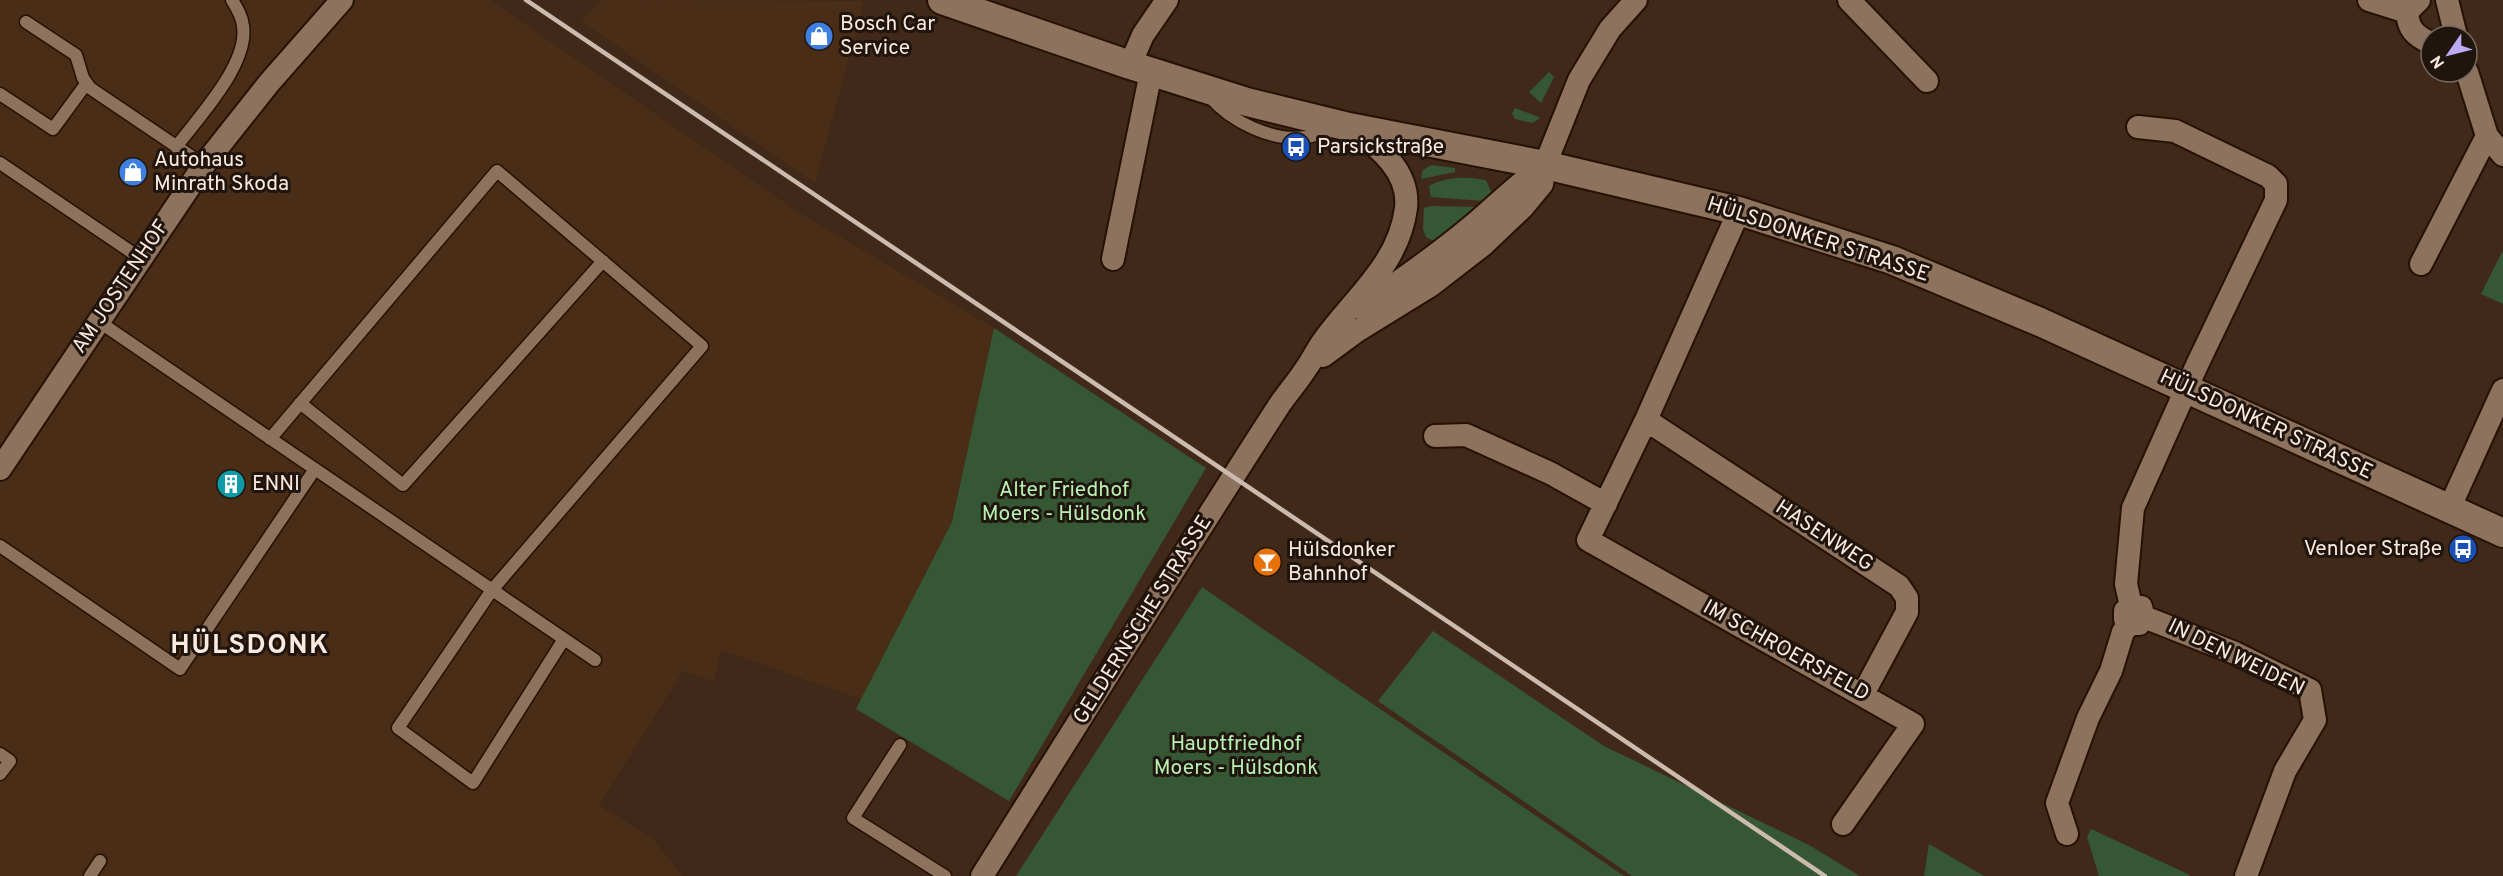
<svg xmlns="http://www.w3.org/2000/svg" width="2503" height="876" viewBox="0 0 2503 876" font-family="Overpass,sans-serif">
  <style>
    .built { fill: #4a2d17 }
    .green { fill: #365733 }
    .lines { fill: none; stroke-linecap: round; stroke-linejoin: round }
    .service-casing { stroke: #261102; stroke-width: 15 }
    .minor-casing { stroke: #261102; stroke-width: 26 }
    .tertiary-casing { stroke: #261102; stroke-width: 32 }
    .service { stroke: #8d725e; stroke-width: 12 }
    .minor { stroke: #8d725e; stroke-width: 22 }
    .tertiary { stroke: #8d725e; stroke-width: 28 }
    .rail { stroke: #ccbaae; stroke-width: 4.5 }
    .labels { text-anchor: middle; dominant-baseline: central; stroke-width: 6; stroke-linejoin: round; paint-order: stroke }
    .poi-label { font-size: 21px; fill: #faeadf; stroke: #1f150d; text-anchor: start }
    .street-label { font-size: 21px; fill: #faeadf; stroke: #1f150d }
    .park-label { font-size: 21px; fill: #b8f0b2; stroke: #1f150d }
    .district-label { font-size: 27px; font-weight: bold; letter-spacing: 1.5px; fill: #faeadf; stroke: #1f150d }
  </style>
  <rect width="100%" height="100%" fill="#402918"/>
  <path class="built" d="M0,0H490L795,210L994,328L952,522L861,699L721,650L714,681L683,671L599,805L653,839L682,876H0Z
    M603,0L864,1L815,183L581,21Z"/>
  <path class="green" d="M1549,72L1554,77L1541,103L1529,92Z
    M1515,108L1539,117V119L1532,123L1515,119L1512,113Z
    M1431,165L1455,168V172L1421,179L1423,170Z
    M1471,178L1486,180L1492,194L1484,201L1431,197L1429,186C1441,179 1457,177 1471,178Z
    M1431,206L1484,207L1436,242L1426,237L1423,229L1424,208Z
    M2503,250V304L2481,294Z
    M994,328L1206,468L1009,801L856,709L952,522Z
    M1202,587L1624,876H1016Z
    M1433,631L1604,746L1809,845L1860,876H1632L1378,701Z
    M2091,829L2190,875L2189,876H2099L2087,837Z
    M1929,844L1984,876H1924Z"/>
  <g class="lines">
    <g class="service-casing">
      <path id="service" d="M26,22L76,55L83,78L90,88L204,165
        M0,94L53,129L86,84
        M1210,97C1231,122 1273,142 1306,137C1315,136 1324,133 1333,131
        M176,147C198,118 249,64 243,26C242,16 237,8 232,0
        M0,163L140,258
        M98,321L595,660
        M300,403L403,485L603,261
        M270,439L497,171L702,346L492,590L398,728L473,783L564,639
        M0,546L180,669L315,469
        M900,745L853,818L945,876
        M0,754L10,761L0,774
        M90,876L100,861"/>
    </g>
    <g class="minor-casing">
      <path id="minor" d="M1849,0L1927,81
        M2369,0L2407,12
        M2419,0L2407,12C2408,29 2415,36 2431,43
        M2447,0L2456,36
        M1130,65L1143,35L1167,0
        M2467,72L2487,136L2503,155
        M1739,211L1646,420L1588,540L1913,724L1843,824
        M1113,259L1151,72
        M2421,264L2487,136
        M1360,308C1399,282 1436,256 1472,226C1497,205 1518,183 1545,165
        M1323,356L1357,331L1430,286L1483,245L1523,207L1542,184L1545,165L1579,80L1610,29L1636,0
        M1646,420L1899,586L1907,598V612L1863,694
        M1435,436L1466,435L1550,473L1606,504
        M0,469L204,165L269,83L342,0
        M2449,509L2503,390
        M2131,606L2126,584L2133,508L2196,367L2276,200V184L2268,176L2175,131L2138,127
        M2144,617L2235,653L2310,690L2315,720L2285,771L2246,876
        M2067,834L2057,803L2088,718L2111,671L2123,632L2130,624H2139L2144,617L2141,607L2131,606L2125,611V619L2130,624
        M982,876C1081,718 1179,560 1280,404C1289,391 1299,380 1307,367C1313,359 1317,349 1324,340C1355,297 1399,264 1406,208C1410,172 1379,147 1353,129"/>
    </g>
    <g class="tertiary-casing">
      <path id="tertiary" d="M942,0L1130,65L1247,102L1349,127L1545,165L1739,211L1892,260L2040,322L2503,533"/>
    </g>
    <use href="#service" class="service"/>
    <use href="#minor" class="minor"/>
    <use href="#tertiary" class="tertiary"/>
    <path class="rail" d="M526,0L1825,876"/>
  </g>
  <defs>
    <g id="shop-disc" transform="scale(1.5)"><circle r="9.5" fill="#3f7fe0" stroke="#1f150d"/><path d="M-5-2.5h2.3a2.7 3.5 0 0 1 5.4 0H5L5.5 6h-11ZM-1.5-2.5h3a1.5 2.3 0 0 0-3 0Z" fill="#fff"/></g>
    <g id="bus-disc" transform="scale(1.5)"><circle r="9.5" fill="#1a4fb4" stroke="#1f150d"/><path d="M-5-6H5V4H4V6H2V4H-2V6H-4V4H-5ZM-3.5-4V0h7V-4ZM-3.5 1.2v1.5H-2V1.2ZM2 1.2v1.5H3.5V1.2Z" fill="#fff"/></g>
    <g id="building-disc" transform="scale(1.5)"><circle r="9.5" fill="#0f9aa8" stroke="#1f150d"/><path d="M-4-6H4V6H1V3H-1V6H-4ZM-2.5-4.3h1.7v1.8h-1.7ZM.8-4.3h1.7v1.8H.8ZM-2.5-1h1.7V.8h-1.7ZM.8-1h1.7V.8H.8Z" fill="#fff"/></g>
    <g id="bar-disc" transform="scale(1.5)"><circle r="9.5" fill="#e8710a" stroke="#1f150d"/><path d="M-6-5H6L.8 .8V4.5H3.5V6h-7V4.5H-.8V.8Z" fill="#fff"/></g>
  </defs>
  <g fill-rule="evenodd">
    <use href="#shop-disc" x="819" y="36"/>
    <use href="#bus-disc" x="1296" y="147"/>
    <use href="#shop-disc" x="133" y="172"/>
    <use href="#building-disc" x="231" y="484"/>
    <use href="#bus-disc" x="2463" y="549"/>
    <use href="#bar-disc" x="1267" y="562"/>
  </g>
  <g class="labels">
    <g class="poi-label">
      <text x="840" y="24">Bosch Car<tspan x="840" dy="24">Service</tspan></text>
      <text x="1317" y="147">Parsickstraße</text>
      <text x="154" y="160">Autohaus<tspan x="154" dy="24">Minrath Skoda</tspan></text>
      <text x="252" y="484">ENNI</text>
      <text x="2442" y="549" text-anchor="end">Venloer Straße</text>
      <text x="1288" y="550">Hülsdonker<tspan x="1288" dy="24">Bahnhof</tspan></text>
    </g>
    <g class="street-label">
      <text transform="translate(1818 240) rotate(18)">HÜLSDONKER STRASSE</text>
      <text transform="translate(121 287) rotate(-56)">AM JOSTENHOF</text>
      <text transform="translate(2266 425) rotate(25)">HÜLSDONKER STRASSE</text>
      <text transform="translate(1824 536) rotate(33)">HASENWEG</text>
      <text transform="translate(1143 620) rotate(-58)">GELDERNSCHE STRASSE</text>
      <text transform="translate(1786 651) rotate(29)">IM SCHROERSFELD</text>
      <text transform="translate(2236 658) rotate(26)">IN DEN WEIDEN</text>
    </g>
    <g class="park-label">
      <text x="1064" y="490">Alter Friedhof<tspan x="1064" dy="24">Moers - Hülsdonk</tspan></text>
      <text x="1236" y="744">Hauptfriedhof<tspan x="1236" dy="24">Moers - Hülsdonk</tspan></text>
    </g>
    <g class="district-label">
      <text x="250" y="646">HÜLSDONK</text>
    </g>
  </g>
  <g transform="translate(2449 54) rotate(235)"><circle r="28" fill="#1f150d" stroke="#776a61" stroke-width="1.5"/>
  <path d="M0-4.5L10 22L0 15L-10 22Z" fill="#bbaaf6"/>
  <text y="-9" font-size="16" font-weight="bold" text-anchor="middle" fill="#faeadf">N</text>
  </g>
</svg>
